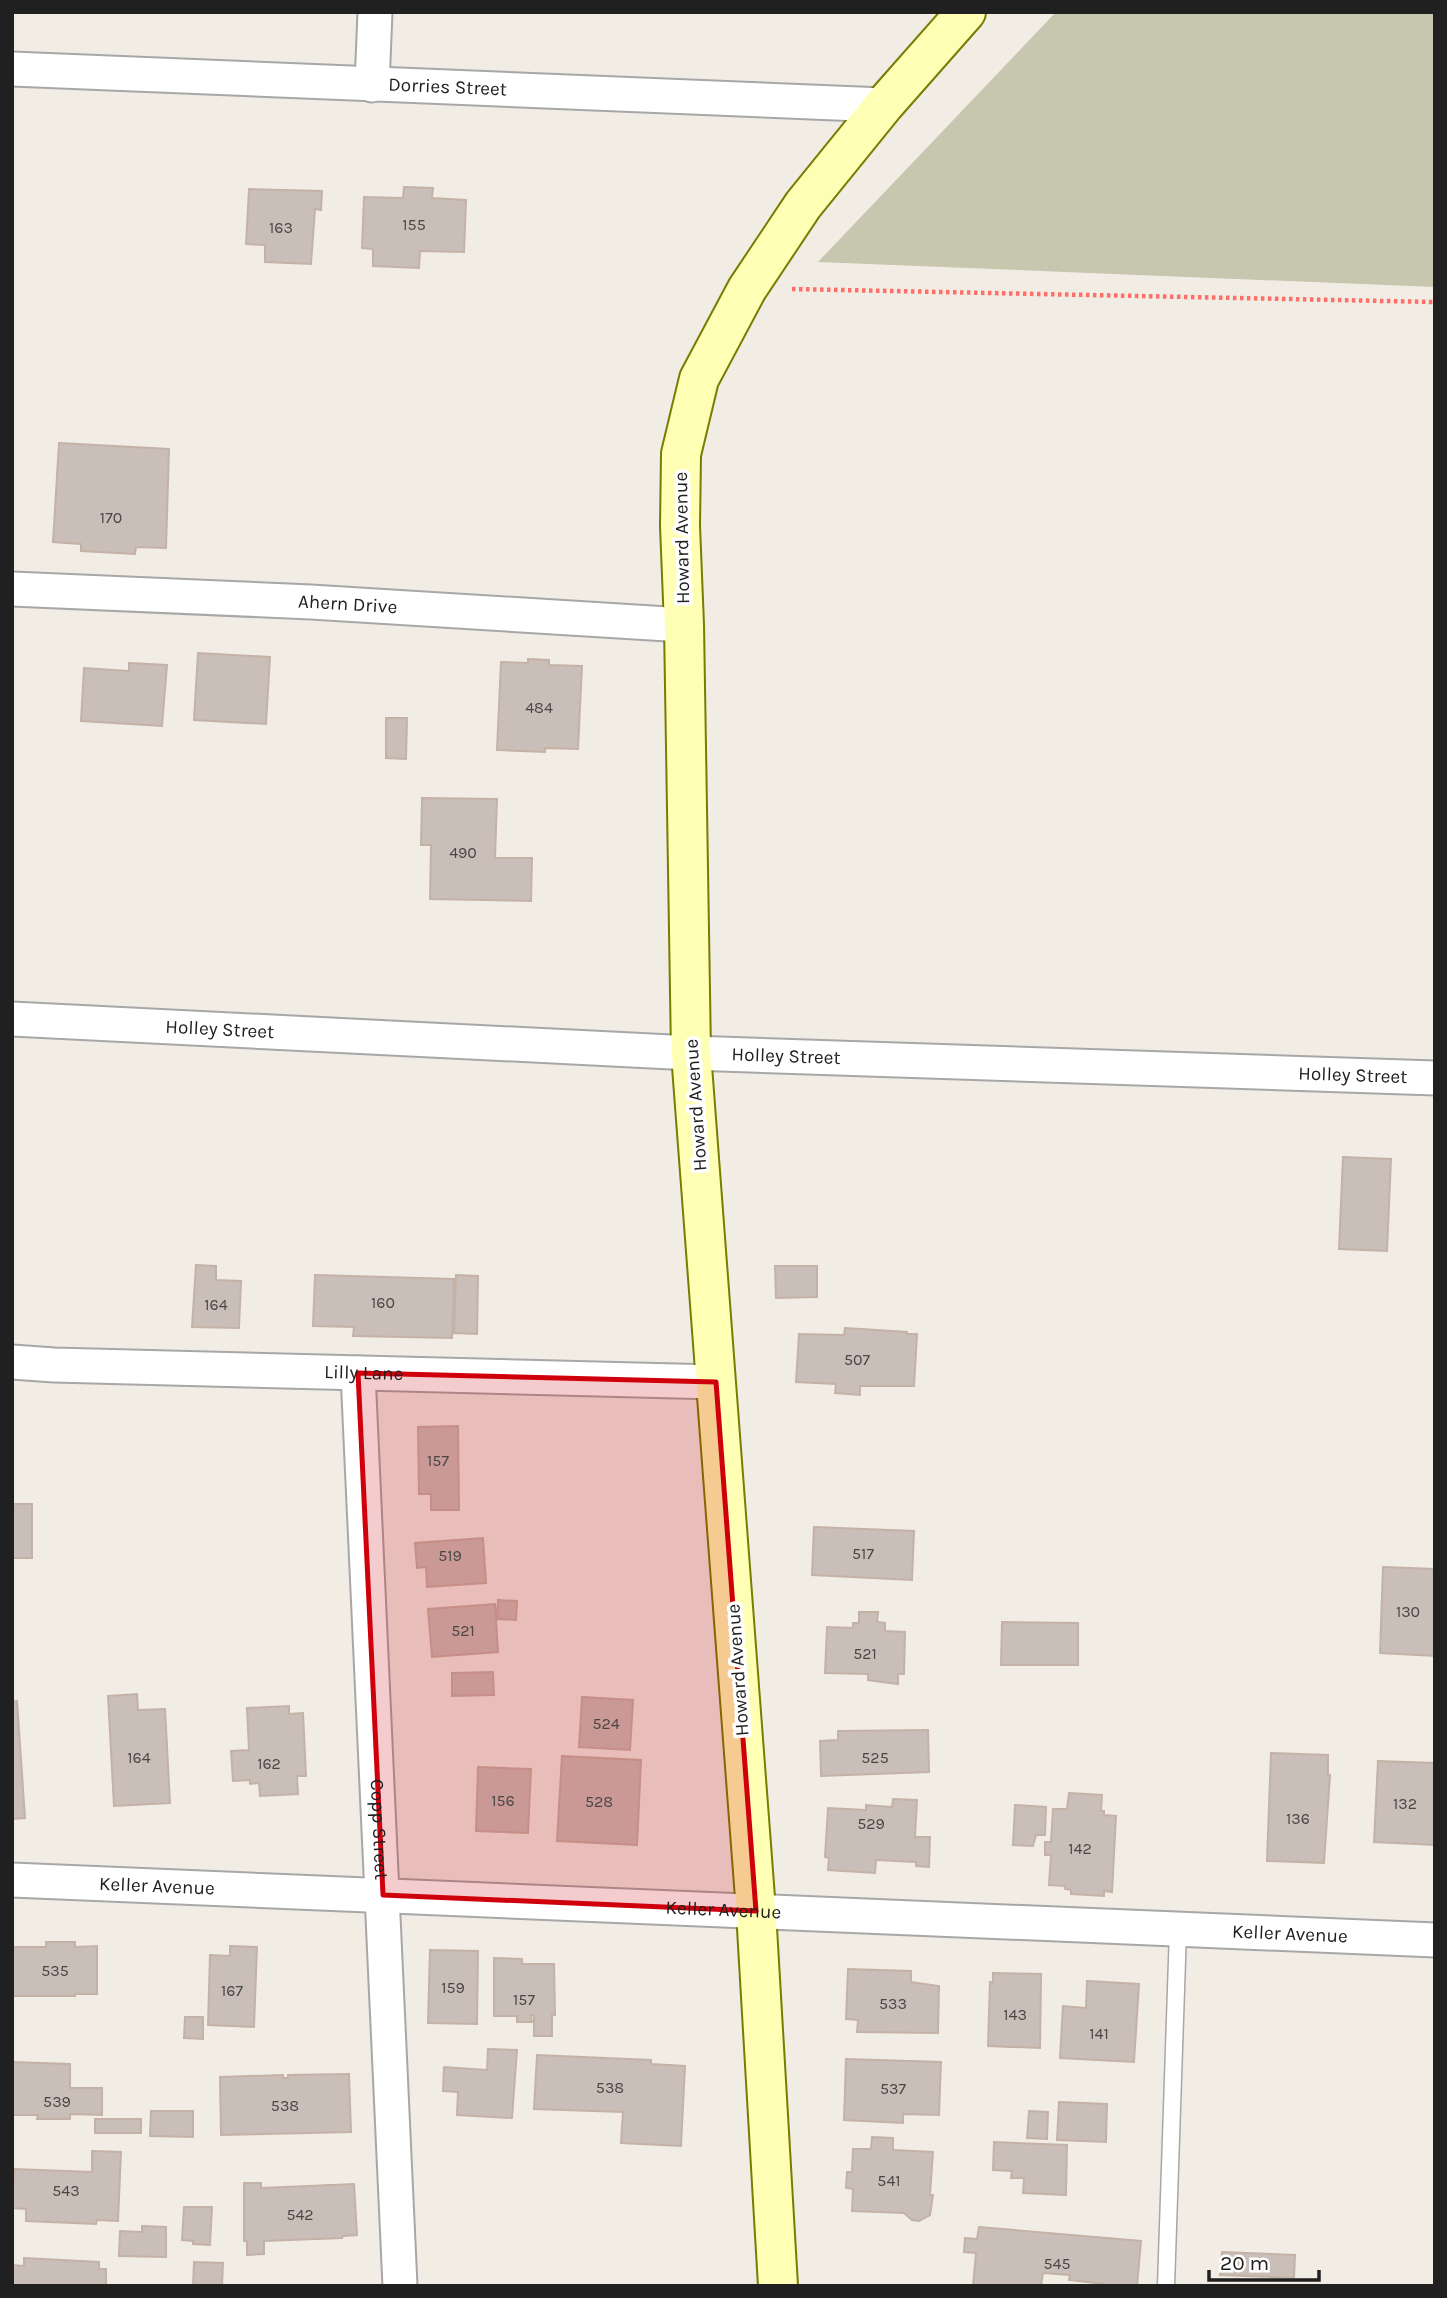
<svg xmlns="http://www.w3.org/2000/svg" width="1447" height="2298" viewBox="0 0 1447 2298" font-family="Karla,sans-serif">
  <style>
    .construction { fill: #c7c6af }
    .building { fill: #cabeb8; stroke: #c5b2a6; stroke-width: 2 }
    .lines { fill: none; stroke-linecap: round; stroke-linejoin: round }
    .service-casing { stroke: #a7a7a7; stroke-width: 19 }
    .minor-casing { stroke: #a7a7a7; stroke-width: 37 }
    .secondary-casing { stroke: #777d00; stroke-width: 42 }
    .path { stroke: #ff6f68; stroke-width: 4.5; stroke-dasharray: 3.5 3.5; stroke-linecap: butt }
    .service { stroke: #fff; stroke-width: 16 }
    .minor { stroke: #fff; stroke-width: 33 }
    .secondary { stroke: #fffeb5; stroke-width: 38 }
    .marked { fill: #cf000c; fill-opacity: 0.2; stroke: #cf000c; stroke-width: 5; stroke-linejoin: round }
    .labels { text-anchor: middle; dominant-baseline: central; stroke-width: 7; stroke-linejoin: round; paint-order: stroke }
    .number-label { font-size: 16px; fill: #4a4846 }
    .street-label { font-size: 19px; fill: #202020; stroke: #fff }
  </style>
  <rect width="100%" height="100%" fill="#f1ede5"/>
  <path class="construction" d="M1056,12H1435V287L818,262Z"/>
  <path class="building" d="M404,187L433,188L432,198L466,200L464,252L420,251L419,268L373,266V249L362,248L364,197L403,198Z
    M249,189L322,191L321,210L315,209L311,264L265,262V245L246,244Z
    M59,443L169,449L166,548L136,547L135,554L81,551V544L53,542Z
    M198,653L270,657L266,724L194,720Z
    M528,659L549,660V665L582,666L578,749L545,748V752L497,750L501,662L528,663Z
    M129,663L167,665L162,726L81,721L84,668L129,671Z
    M386,718H407L406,759L386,758Z
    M422,798L497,799L495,858H532L531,901L430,899L431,845H421Z
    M1343,1157L1391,1159L1387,1251L1339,1249Z
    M196,1265L216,1266V1280L241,1281L239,1328L192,1327Z
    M775,1266H817V1297L776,1298Z
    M315,1275L454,1279L452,1338L353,1336L354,1327L313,1326Z
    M456,1275L478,1276L477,1334L454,1333Z
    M845,1328L907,1332V1334H917L914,1386H860V1395L835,1393L836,1384L796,1382L799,1334L844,1335Z
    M458,1426L459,1510H431V1494H419L418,1427Z
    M12,1504H32V1558H12Z
    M814,1527L914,1531L912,1580L812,1575Z
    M483,1538L486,1583L427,1587L426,1567L417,1568L415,1543Z
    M1383,1567L1435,1569V1656L1380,1653Z
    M498,1600L517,1601L516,1620L497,1619Z
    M495,1604L498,1652L432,1657L428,1609Z
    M859,1612H878L877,1622L885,1623V1631L905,1632L904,1674H898V1684L868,1680V1674L825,1673L827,1627L853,1628V1623H859Z
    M1002,1622L1078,1623V1665H1001Z
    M493,1672L494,1695L452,1696V1673Z
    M137,1694L138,1710L165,1709L170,1803L114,1806L108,1696Z
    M582,1697L633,1700L630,1750L579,1747Z
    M17,1701L25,1818L12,1819V1702Z
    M289,1706V1714L303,1713L306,1776H297L298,1794L260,1796L259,1783L250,1784V1780L233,1781L231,1751L249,1750L247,1708Z
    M928,1730L929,1772L821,1776L820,1741L838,1740V1731Z
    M1271,1753L1328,1755V1775H1330L1324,1863L1267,1861Z
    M562,1756L641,1760L637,1845L557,1841Z
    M1378,1761L1435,1763V1845L1374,1842Z
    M478,1767L531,1769L528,1833L476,1831Z
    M1069,1793L1102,1795L1101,1811H1104V1815L1116,1816L1112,1892L1104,1891V1896L1071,1894V1890L1065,1889V1886L1049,1885L1051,1855H1045V1842H1051L1053,1809H1067Z
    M893,1799L917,1800L915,1837H930L929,1867L916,1866V1862L876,1860L875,1873L828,1870L829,1858L825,1857L828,1808L866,1810V1805L892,1807Z
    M1015,1805L1046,1807L1045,1835H1036L1033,1846L1013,1845Z
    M46,1942H75V1947L97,1946V1994H75V1996H12V1947H46Z
    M230,1946L257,1947L254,2027L208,2025L210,1955L230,1956Z
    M430,1950L478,1951L477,2024L428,2023Z
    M494,1958L522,1959V1964H554L555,2015L552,2014V2036H534V2015H531L532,2022H517V2016H494Z
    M848,1969L911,1971V1982L939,1986L938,2033L857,2032L858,2020L846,2019Z
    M993,1973L1041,1974L1040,2048L988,2046L990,1982H993Z
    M1087,1981L1139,1984L1134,2062L1060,2058L1063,2006L1086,2008Z
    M185,2017H203V2039L184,2038Z
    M488,2049L517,2050L512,2118L457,2115L458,2092L443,2091L444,2067L487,2070Z
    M537,2055L651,2060V2064L685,2066L681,2146L621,2143L623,2112L534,2109Z
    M846,2059L941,2062L939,2115L903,2114V2123L844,2120Z
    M12,2062L70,2064V2088H102V2115L70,2114V2119H37L38,2115H12Z
    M349,2074L351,2132L221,2135L220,2077L283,2075V2078H288V2075Z
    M1059,2102L1107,2104L1106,2142L1057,2140Z
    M151,2111H193V2137L150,2136Z
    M1029,2111L1048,2112L1047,2139L1027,2138Z
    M95,2119H141V2133H95Z
    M872,2137L893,2138V2150L933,2152L930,2195H933L930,2215L919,2221L912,2220L904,2213L852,2211L853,2189L846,2188L847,2172H852L853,2149H871Z
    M994,2142L1067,2145L1066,2195L1023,2193L1024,2178H1011L1012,2171L993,2170Z
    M92,2151L121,2152L118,2221L97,2220L96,2224L26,2221V2209L12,2208L14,2169L92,2172Z
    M244,2183H261V2188L354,2184L357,2235L343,2236L342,2238L264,2241V2254L247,2255V2241H244Z
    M184,2207H212L210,2245L193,2244V2241L182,2240Z
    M142,2226L166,2227V2257L119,2256L120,2231L142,2232Z
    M979,2227L1141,2241L1137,2286H1104V2284L1069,2280L1070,2275L1043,2273L1041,2286H973L976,2253L964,2252L965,2238L977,2239Z
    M1222,2252L1295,2255L1294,2278L1220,2275Z
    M24,2258L99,2262V2269H106V2286H12V2265L24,2266Z
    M194,2262L223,2263L222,2286H193Z"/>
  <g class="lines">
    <g class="service-casing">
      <path id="service" d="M1166,2286L1178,1930"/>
    </g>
    <g class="minor-casing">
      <g id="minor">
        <path id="s1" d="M12,69L884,105"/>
        <path d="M372,85L375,12"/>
        <path id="s2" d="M12,589L311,602L684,625"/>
        <path id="s3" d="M12,1019L691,1053L1435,1078"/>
        <path id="s4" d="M12,1362L54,1365L716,1382"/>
        <path id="s5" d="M358,1373L400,2286"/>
        <path id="s6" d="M12,1880L1435,1940"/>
      </g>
    </g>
    <g class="secondary-casing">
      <path id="secondary" d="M778,2286L756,1911L691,1053L684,625L680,526L681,454L699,379L747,289L803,205L884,105L966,12"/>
    </g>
    <path class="path" d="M792,289L1435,302"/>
    <use href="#service" class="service"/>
    <use href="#minor" class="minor"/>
    <use href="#secondary" class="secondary"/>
  </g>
  <path class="marked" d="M358,1373L716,1382L756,1911L383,1895Z"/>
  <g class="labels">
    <g class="number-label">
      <text x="414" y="224">155</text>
      <text x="281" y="227">163</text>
      <text x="111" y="517">170</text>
      <text x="539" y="707">484</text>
      <text x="463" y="852">490</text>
      <text x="383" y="1302">160</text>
      <text x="216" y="1304">164</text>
      <text x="857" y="1359">507</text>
      <text x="438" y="1460">157</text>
      <text x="863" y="1553">517</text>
      <text x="450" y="1555">519</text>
      <text x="1408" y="1611">130</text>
      <text x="463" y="1630">521</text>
      <text x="865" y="1653">521</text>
      <text x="606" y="1723">524</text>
      <text x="139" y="1757">164</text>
      <text x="875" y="1757">525</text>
      <text x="269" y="1763">162</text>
      <text x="503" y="1800">156</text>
      <text x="599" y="1801">528</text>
      <text x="1405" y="1803">132</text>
      <text x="1298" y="1818">136</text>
      <text x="871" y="1823">529</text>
      <text x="1080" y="1848">142</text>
      <text x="55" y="1970">535</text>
      <text x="453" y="1987">159</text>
      <text x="232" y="1990">167</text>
      <text x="524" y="1999">157</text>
      <text x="893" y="2003">533</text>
      <text x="1015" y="2014">143</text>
      <text x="1099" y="2033">141</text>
      <text x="610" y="2087">538</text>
      <text x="893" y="2088">537</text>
      <text x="57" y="2101">539</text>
      <text x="285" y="2105">538</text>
      <text x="889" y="2180">541</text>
      <text x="66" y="2190">543</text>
      <text x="300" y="2214">542</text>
      <text x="1057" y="2263">545</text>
    </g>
    <g class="street-label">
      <text stroke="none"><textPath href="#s1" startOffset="436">Dorries Street</textPath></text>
      <text transform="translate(682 538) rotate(-91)">Howard Avenue</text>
      <text stroke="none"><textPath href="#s2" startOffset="336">Ahern Drive</textPath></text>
      <text stroke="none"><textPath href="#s3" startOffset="208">Holley Street</textPath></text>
      <text stroke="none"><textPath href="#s3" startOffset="775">Holley Street</textPath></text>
      <text stroke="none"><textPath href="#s3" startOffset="1342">Holley Street</textPath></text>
      <text transform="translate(696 1105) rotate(-94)">Howard Avenue</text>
      <text stroke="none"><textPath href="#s4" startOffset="352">Lilly Lane</textPath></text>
      <text transform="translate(738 1670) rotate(-94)">Howard Avenue</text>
      <text stroke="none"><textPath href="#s5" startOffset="457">Copp Street</textPath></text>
      <text stroke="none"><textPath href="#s6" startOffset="145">Keller Avenue</textPath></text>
      <text stroke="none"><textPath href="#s6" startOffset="712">Keller Avenue</textPath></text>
      <text stroke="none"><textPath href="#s6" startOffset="1279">Keller Avenue</textPath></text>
    </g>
  </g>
  <rect width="1447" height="2298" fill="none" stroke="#202020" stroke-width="28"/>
  <path d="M1209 2270v10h110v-10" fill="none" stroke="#202020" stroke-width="3.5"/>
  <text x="1220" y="2270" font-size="21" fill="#202020" stroke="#ffffff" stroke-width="5" paint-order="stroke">20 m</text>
</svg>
